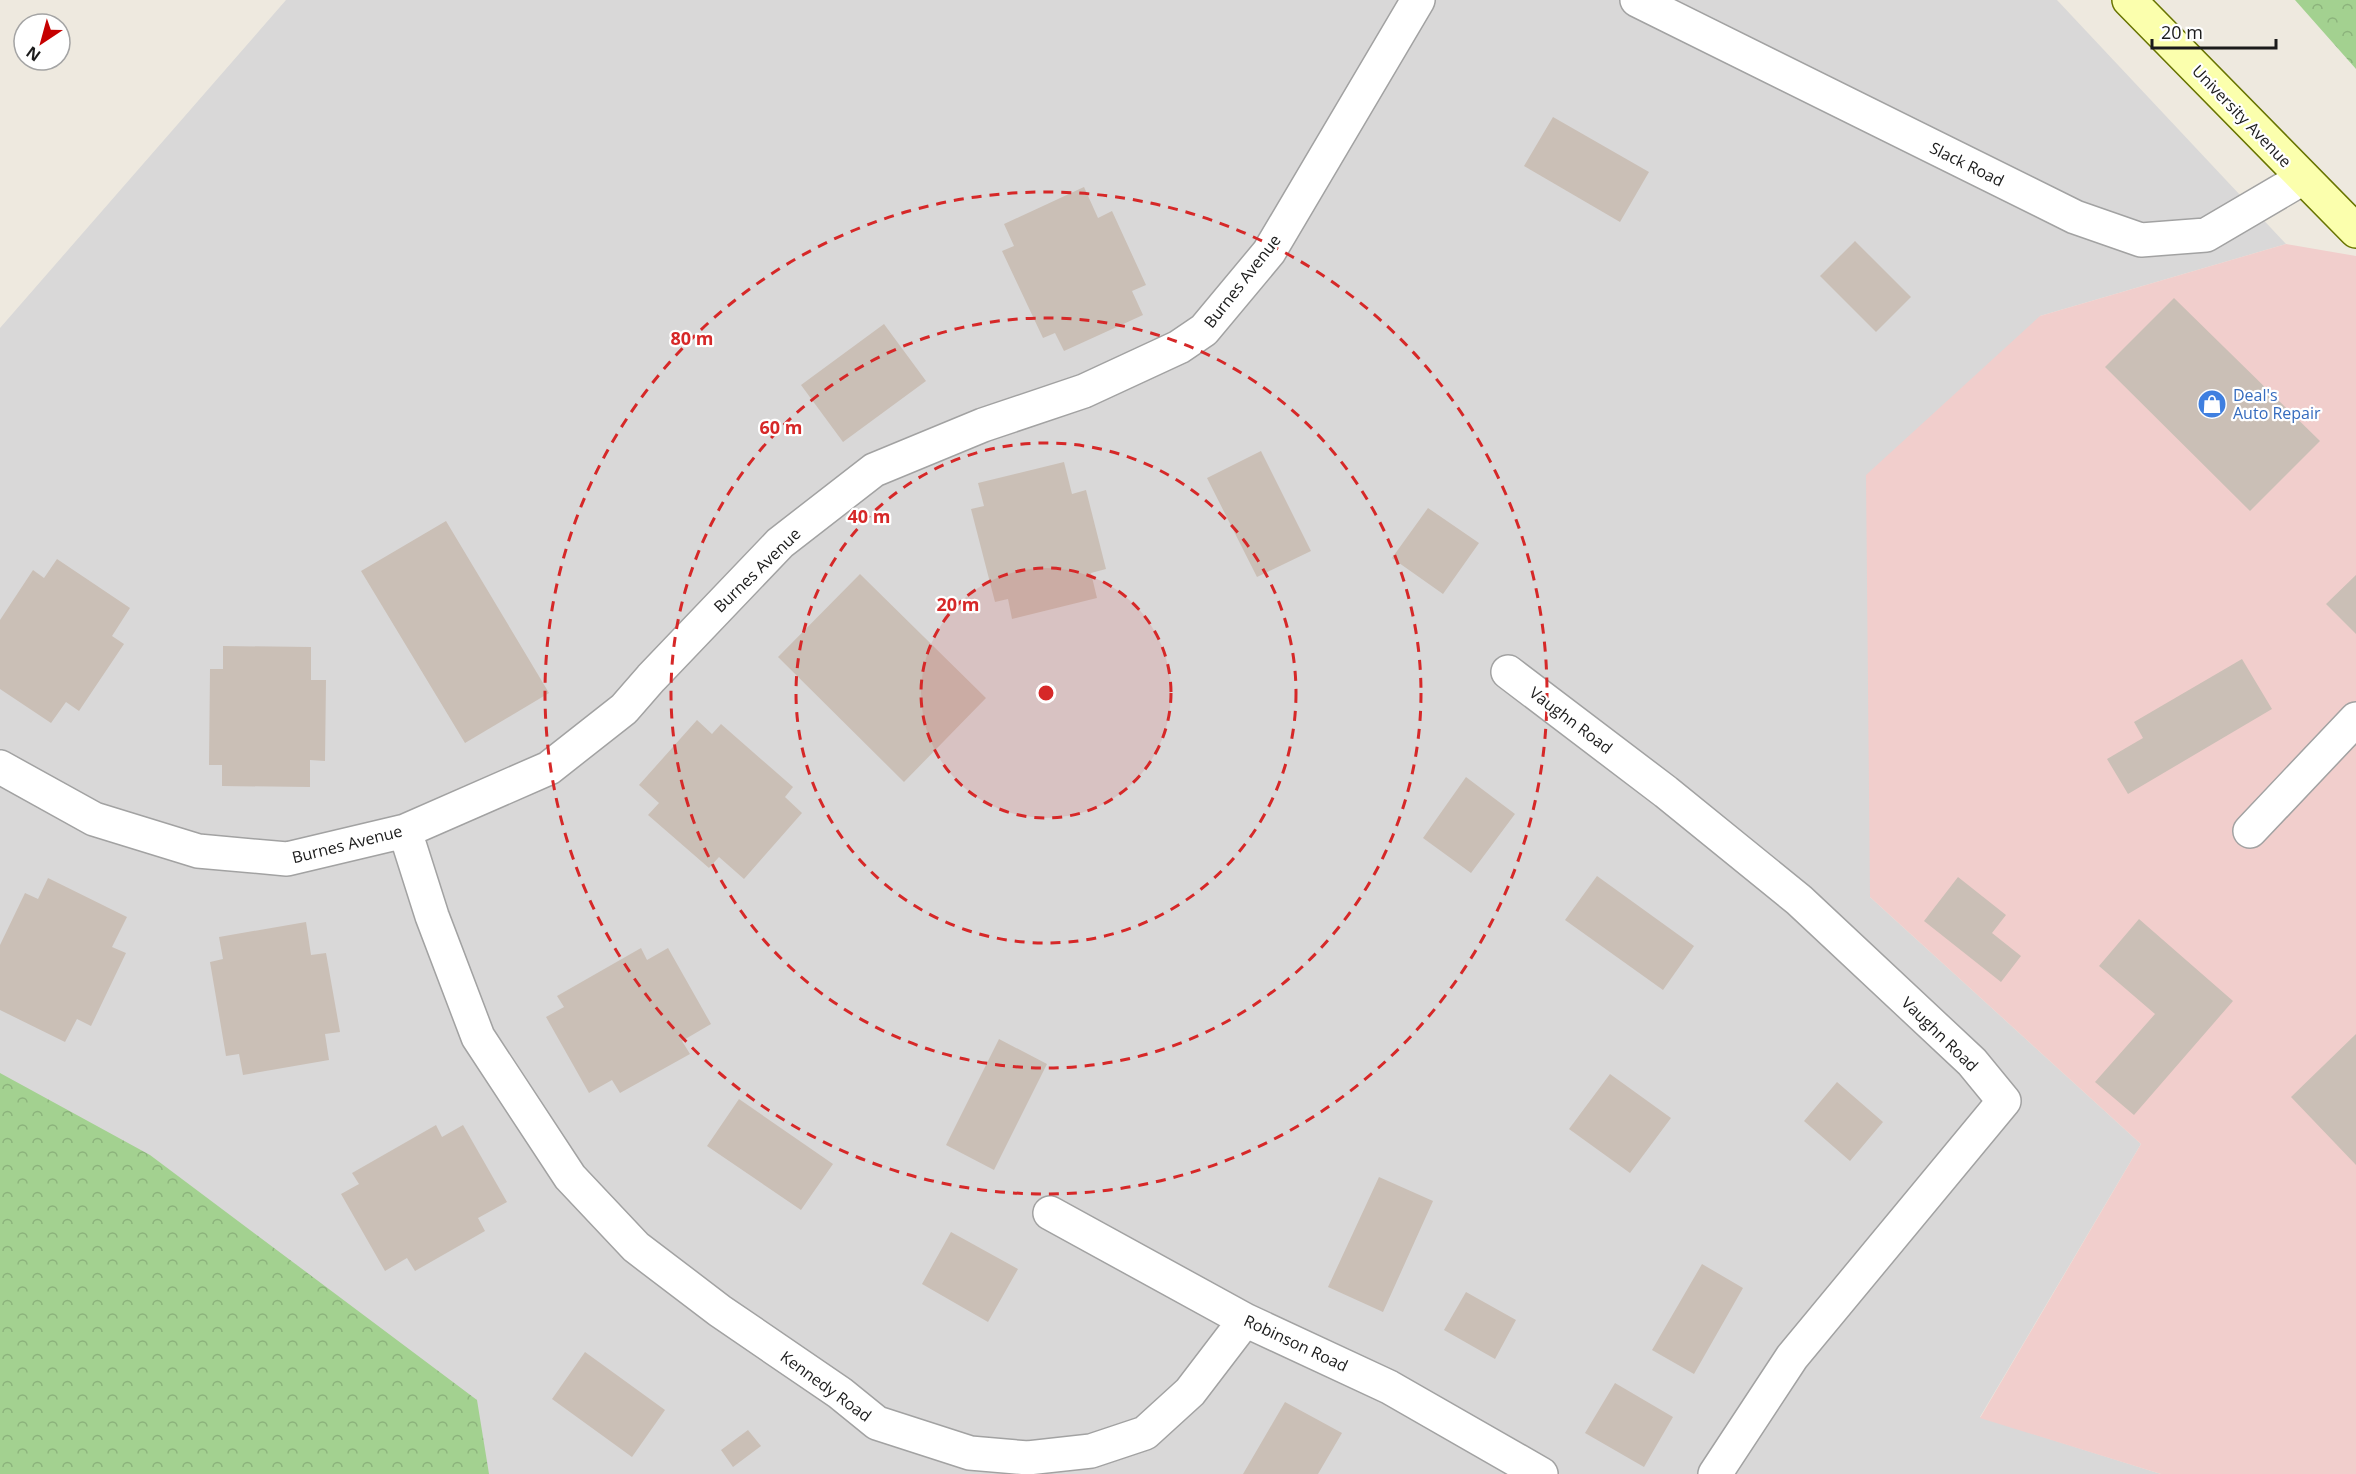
<svg xmlns="http://www.w3.org/2000/svg" width="2356" height="1474" viewBox="0 0 2356 1474" font-family="'Open Sans',sans-serif">
  <style>
    .residential { fill: #d9d8d8 }
    .commercial { fill: #f1cecc }
    .forest { fill: url(#forest-crowns) }
    .building { fill: #cabfb6 }
    .lines { fill: none; stroke-linecap: round; stroke-linejoin: round }
    .minor-casing { stroke: #a2a2a2; stroke-width: 36 }
    .secondary-casing { stroke: #687400; stroke-width: 36 }
    .minor { stroke: #fff; stroke-width: 33 }
    .secondary { stroke: #fbffad; stroke-width: 33 }
    .ring { fill: none; stroke: #d62828; stroke-width: 3; stroke-dasharray: 10 8 }
    .labels { text-anchor: middle; dominant-baseline: central; stroke-width: 4.5; stroke-linejoin: round; paint-order: stroke }
    .street-label { font-size: 16px; fill: #1b1b1b; stroke: #fff }
    .shop-label { font-size: 16px; fill: #366cbe; stroke: #fff; text-anchor: start }
    .centre { fill: #d62828; stroke: #fff; stroke-width: 3 }
    .ring-label { font-size: 18px; text-anchor: middle; font-weight: bold; fill: #d62828; stroke: #fff; stroke-width: 4.5; stroke-linejoin: round; paint-order: stroke }
  </style>
  <defs>
    <pattern id="forest-crowns" width="20" height="18" patternUnits="userSpaceOnUse" patternTransform="scale(1.5)"><rect width="20" height="18" fill="#a3d190"/><path d="M2 6a3 3 0 1 1 6 0M12 15a3 3 0 1 1 6 0" fill="none" stroke="#8cb37c"/></pattern>
  </defs>
  <rect width="100%" height="100%" fill="#eee9df"/>
  <path class="residential" d="M286,0H2057L2286,244L2040,316L1870,897L2141,1144L1980,1417L2161,1474H455L0,1150V328Z"/>
  <path class="commercial" d="M2286,244L2356,256V1474H2161L1980,1418L2141,1144L1870,897L1866,475L2040,316Z"/>
  <path class="forest" d="M2295,0H2356V69Z
    M0,1073L150,1155L477,1400L489,1474H0Z"/>
  <path class="building" d="M1553,117L1649,172L1620,222L1524,166Z
    M1084,187L1098,218L1112,211L1146,285L1132,291L1143,315L1064,351L1055,333L1043,338L1002,251L1014,246L1004,224Z
    M1855,241L1911,297L1876,332L1820,276Z
    M2174,298L2320,441L2250,511L2105,367Z
    M884,324L926,381L843,442L801,385Z
    M1261,451L1311,551L1257,577L1207,478Z
    M1064,462L1072,494L1086,490L1106,569L1091,573L1097,598L1012,619L1008,599L995,602L971,509L984,506L978,483Z
    M1428,508L1479,543L1443,594L1392,558Z
    M446,521L549,693L465,743L361,571Z
    M57,559L130,608L112,636L124,644L79,711L66,702L51,723L0,689V620L33,570L44,578Z
    M860,574L986,698L904,782L778,657Z
    M2356,575V634L2326,604Z
    M223,646L311,647V680H326L325,761L310,760V787L222,786V765H209L210,669H223Z
    M2242,659L2272,709L2128,794L2107,759L2143,738L2134,722Z
    M697,720L712,734L721,724L793,787L785,797L802,813L744,879L719,857L709,868L648,815L659,803L639,785Z
    M1466,777L1515,814L1471,873L1423,838Z
    M1597,876L1694,946L1663,990L1565,920Z
    M1958,877L2006,915L1992,933L2021,956L2001,982L1924,921Z
    M48,878L127,917L112,947L126,953L91,1026L77,1019L65,1042L0,1010V945L25,893L38,899Z
    M2139,919L2233,1001L2134,1115L2095,1082L2155,1014L2099,966Z
    M306,922L311,955L326,953L340,1032L325,1034L329,1060L243,1075L239,1054L226,1056L210,962L223,959L219,937Z
    M641,948L647,960L668,948L711,1024L682,1041L690,1054L620,1093L612,1080L589,1093L546,1017L564,1007L557,996Z
    M2356,1034V1165L2291,1097Z
    M999,1039L1047,1064L994,1170L946,1145Z
    M1610,1074L1671,1118L1630,1173L1569,1129Z
    M1837,1082L1883,1122L1850,1161L1804,1121Z
    M739,1099L833,1164L801,1210L707,1146Z
    M436,1125L442,1137L463,1125L507,1202L478,1218L485,1231L415,1271L407,1258L385,1271L341,1194L359,1184L352,1173Z
    M1379,1177L1433,1201L1383,1312L1328,1287Z
    M951,1232L1018,1269L988,1322L922,1284Z
    M1702,1264L1743,1288L1694,1374L1652,1350Z
    M1466,1292L1516,1320L1495,1359L1444,1330Z
    M585,1352L665,1410L632,1457L552,1399Z
    M1615,1383L1673,1417L1644,1467L1585,1433Z
    M1285,1402L1342,1433L1318,1474H1243Z
    M748,1430L761,1446L733,1467L721,1450Z"/>
  <g class="lines">
    <g class="minor-casing">
      <path id="minor" d="M1637,0L2075,217L2141,240L2206,235L2303,178
        M1508,672L1666,792L1799,900L1972,1062L2004,1101L1792,1357L1715,1474
        M0,767L94,819L198,851L287,859L405,831L549,768L624,709L651,678L780,543L874,470L983,425L1084,391L1179,347L1204,330L1269,252L1418,0
        M405,831L432,916L478,1037L570,1177L636,1247L720,1311L840,1393L877,1423L970,1453L1028,1458L1091,1451L1145,1433L1190,1392L1245,1320
        M2250,831L2356,719
        M1050,1213L1245,1320L1389,1387L1541,1474"/>
    </g>
    <g class="secondary-casing">
      <path id="secondary" d="M2129,0L2356,231"/>
    </g>
    <use href="#minor" class="minor"/>
    <use href="#secondary" class="secondary"/>
  </g>
  <circle cx="1046" cy="693" r="125" fill="#d62828" fill-opacity=".12"/>
  <g class="ring">
    <circle cx="1046" cy="693" r="125"/>
    <circle cx="1046" cy="693" r="250"/>
    <circle cx="1046" cy="693" r="375"/>
    <circle cx="1046" cy="693" r="501"/>
  </g>
  <defs>
    <g id="shop-disc" transform="scale(1.5)"><circle r="9.5" fill="#3f7fe0" stroke="#fff"/><path d="M-5-2.5h2.3a2.7 3.5 0 0 1 5.4 0H5L5.5 6h-11ZM-1.5-2.5h3a1.5 2.3 0 0 0-3 0Z" fill="#fff"/></g>
  </defs>
  <g fill-rule="evenodd">
    <use href="#shop-disc" x="2212" y="404"/>
  </g>
  <g class="labels">
    <g class="street-label">
      <text transform="translate(2242 116) rotate(46)">University Avenue</text>
      <text transform="translate(1967 164) rotate(26)">Slack Road</text>
      <text transform="translate(1242 281) rotate(-52)">Burnes Avenue</text>
      <text transform="translate(757 570) rotate(-44)">Burnes Avenue</text>
      <text transform="translate(1571 720) rotate(37)">Vaughn Road</text>
      <text transform="translate(347 844) rotate(-14)">Burnes Avenue</text>
      <text transform="translate(1940 1034) rotate(44)">Vaughn Road</text>
      <text transform="translate(1296 1343) rotate(25)">Robinson Road</text>
      <text transform="translate(826 1386) rotate(36)">Kennedy Road</text>
    </g>
    <g class="shop-label">
      <text x="2233" y="395">Deal's<tspan x="2233" dy="18">Auto Repair</tspan></text>
    </g>
  </g>
  <circle cx="1046" cy="693" r="9" class="centre"/>
  <g class="ring-label">
    <text x="692" y="345">80 m</text>
    <text x="781" y="434">60 m</text>
    <text x="869" y="523">40 m</text>
    <text x="958" y="611">20 m</text>
  </g>
  <g transform="translate(42 42) rotate(216)"><circle r="28" fill="#ffffff" stroke="#a4a4a4" stroke-width="1.5"/>
  <path d="M0-4.5L10 22L0 15L-10 22Z" fill="#c60000"/>
  <text y="-9" font-size="16" font-weight="bold" text-anchor="middle" fill="#1b1b1b">N</text>
  </g>
  <path d="M2152 39v9h124v-9" fill="none" stroke="#1b1b1b" stroke-width="3"/>
  <text x="2161" y="39" font-size="18" fill="#1b1b1b" stroke="#ffffff" stroke-width="4.5" paint-order="stroke">20 m</text>
</svg>
